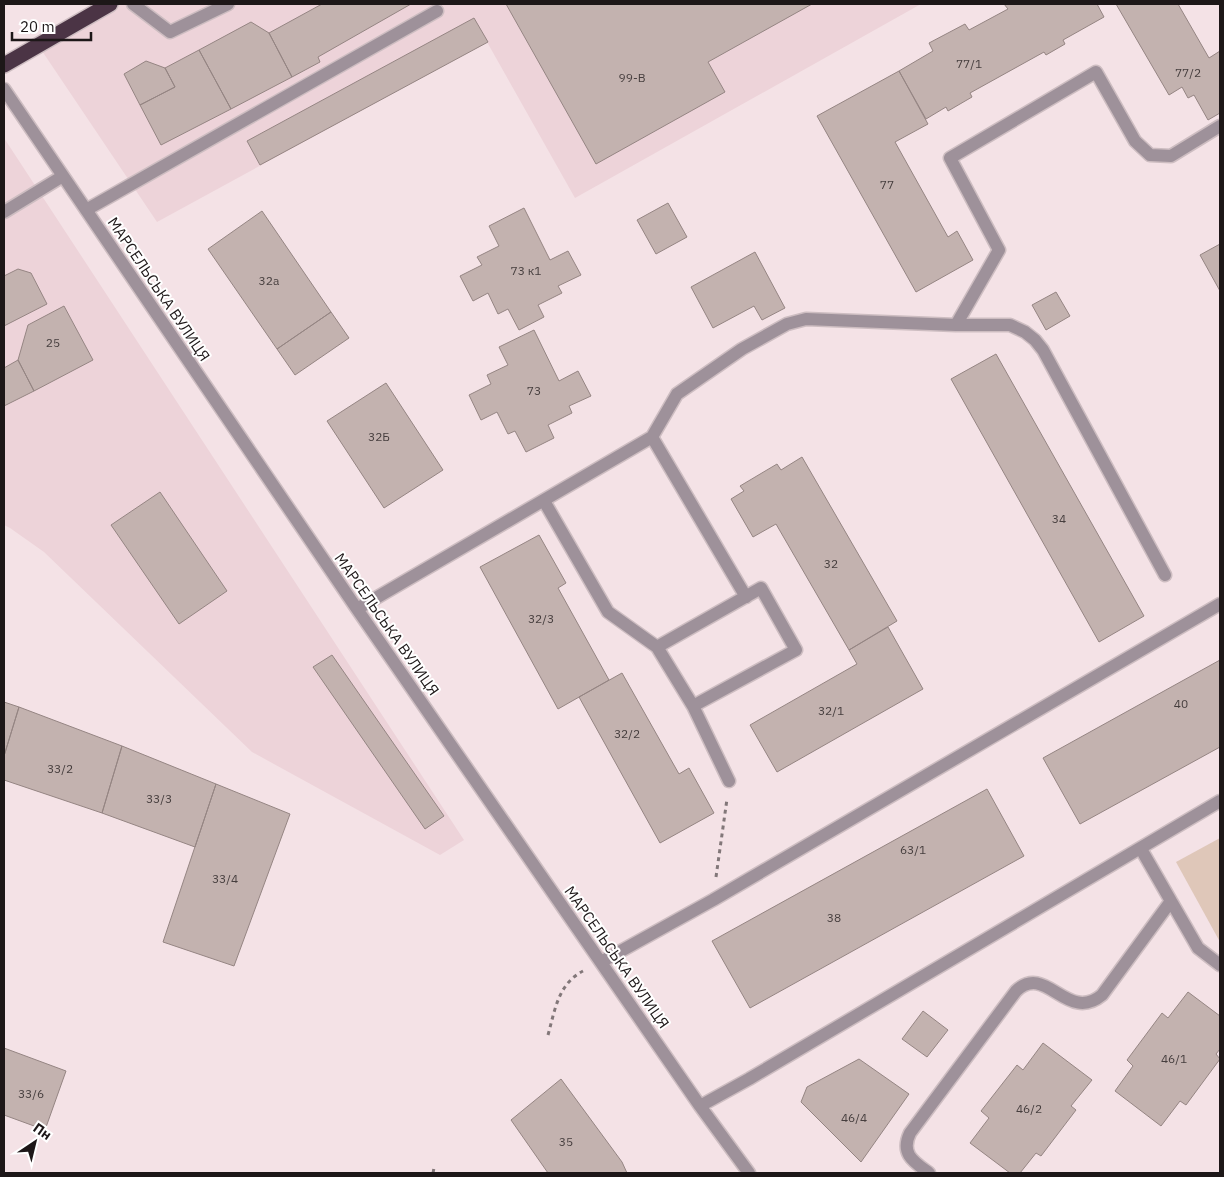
<svg xmlns="http://www.w3.org/2000/svg" width="1224" height="1177" viewBox="0 0 1224 1177" font-family="'IBM Plex Sans',sans-serif">
  <style>
    .built { fill: #edd3d9 }
    .green { fill: #dfc7b9 }
    .building { fill: #c3b2af; stroke: #958583 }
    .lines { fill: none; stroke-linecap: round; stroke-linejoin: round }
    .minor-casing { stroke: #cdbdc1; stroke-width: 15 }
    .highway-casing { stroke: #cdbdc1; stroke-width: 18 }
    .path { stroke: #827779; stroke-width: 3; stroke-dasharray: 4 4; stroke-linecap: butt }
    .minor { stroke: #9e919a; stroke-width: 12 }
    .highway { stroke: #4b3445; stroke-width: 15 }
    .labels { text-anchor: middle; dominant-baseline: central; stroke-width: 4; stroke-linejoin: round; paint-order: stroke }
    .number-label { font-size: 12px; fill: #463e3e }
    .street-label { font-size: 15px; fill: #1d1718; stroke: #fff }
  </style>
  <rect width="100%" height="100%" fill="#f4e2e6"/>
  <path class="built" d="M110,4H921L575,198L487,42L157,222L38,45Z
    M4,138L464,840L440,855L252,752L44,552L10,528L4,525Z"/>
  <path class="green" d="M1220,838V942L1176,862Z"/>
  <path class="building" d="M322,4H411L318,57L320,62L292,77L269,33Z
    M506,4H812L708,62L725,92L596,164Z
    M1004,4H1097L1104,17L1063,40L1065,44L1046,55L1044,52L970,93L972,97L948,111L946,107L926,119L899,71L933,51L929,43L965,24L969,30L1008,9Z
    M1116,4H1178L1209,58L1220,51V113L1208,120L1194,95L1188,98L1182,87L1169,95Z
    M474,18L488,42L260,165L247,141Z
    M251,22L269,33L292,77L231,109L199,50Z
    M199,50L231,109L161,145L140,105L175,87L165,68Z
    M146,61L165,68L175,87L140,105L124,74Z
    M899,71L928,124L895,142L948,237L957,231L973,260L916,292L817,116Z
    M668,203L687,237L656,254L637,220Z
    M524,208L550,260L568,251L581,275L558,286L562,293L538,305L544,317L519,330L508,309L498,314L488,293L473,301L460,276L482,265L477,257L499,246L489,226Z
    M262,211L331,312L277,349L208,249Z
    M1220,244V291L1200,255Z
    M755,252L785,308L762,320L754,306L713,328L691,287Z
    M18,269L31,273L47,304L4,326V276Z
    M1056,292L1070,316L1046,330L1032,305Z
    M64,306L93,360L34,391L18,360L28,325Z
    M331,312L349,338L295,375L277,349Z
    M534,330L559,381L578,371L591,396L569,406L572,413L548,425L554,438L526,452L515,431L508,434L497,412L481,420L469,395L491,384L487,375L508,365L499,347Z
    M996,354L1144,616L1099,642L951,379Z
    M18,360L34,391L4,406V368Z
    M386,383L443,470L384,508L327,421Z
    M802,457L897,621L849,650L776,524L753,537L731,499L744,491L740,486L777,464L781,470Z
    M160,492L227,591L179,624L111,525Z
    M539,535L566,583L558,588L609,680L558,709L480,567Z
    M888,627L923,689L777,772L750,725L857,664L849,650Z
    M332,655L444,816L425,829L313,667Z
    M1220,660V747L1080,824L1043,758Z
    M622,673L679,774L689,768L714,813L660,843L579,697Z
    M4,702L19,707L4,756Z
    M19,707L122,746L102,813L4,780V756Z
    M122,746L216,784L195,847L102,813Z
    M216,784L290,814L234,966L163,942Z
    M987,789L1024,856L750,1008L712,941Z
    M1188,992L1220,1016V1049L1216,1054L1220,1059L1186,1105L1180,1101L1161,1126L1115,1091L1133,1066L1127,1060L1162,1013L1168,1018Z
    M923,1011L948,1030L927,1057L902,1039Z
    M1043,1043L1092,1080L1071,1106L1076,1110L1041,1156L1036,1153L1020,1173H1010L970,1143L989,1118L981,1111L1017,1065L1023,1070Z
    M4,1048L66,1071L45,1130L4,1115Z
    M859,1059L909,1094L861,1162L801,1102L807,1087Z
    M561,1079L622,1162L627,1173H548L511,1120Z"/>
  <g class="lines">
    <g class="minor-casing">
      <path id="minor" d="M133,4L170,32L228,4
        M4,89L357,609L700,1106L749,1173
        M86,210L437,11
        M4,212L63,176
        M956,325L999,250L950,158L1096,72L1135,141L1150,155L1171,156L1220,126
        M652,437L746,597
        M544,501L608,612L657,647L693,706L729,781
        M357,609L652,437L677,394L742,349L787,324L806,319L956,325H1010L1025,332L1035,340L1043,350L1165,575
        M657,647L761,588L796,650L693,706
        M1141,849L1198,948L1220,965
        M601,962L713,900L1220,604
        M700,1106L749,1079L1220,801
        M929,1173C914,1162 900,1154 910,1133L1016,991C1046,962 1067,1024 1102,995L1171,901"/>
    </g>
    <g class="highway-casing">
      <path id="highway" d="M4,65L110,4"/>
    </g>
    <path class="path" d="M716,877L727,799
      M548,1035C555,1010 558,984 583,971
      M433,1173L434,1168"/>
    <use href="#minor" class="minor"/>
    <use href="#highway" class="highway"/>
  </g>
  <g class="labels">
    <g class="number-label">
      <text x="969" y="63">77/1</text>
      <text x="1188" y="72">77/2</text>
      <text x="632" y="77">99-В</text>
      <text x="887" y="184">77</text>
      <text x="526" y="270">73 к1</text>
      <text x="269" y="280">32а</text>
      <text x="53" y="342">25</text>
      <text x="534" y="390">73</text>
      <text x="379" y="436">32Б</text>
      <text x="1059" y="518">34</text>
      <text x="831" y="563">32</text>
      <text x="541" y="618">32/3</text>
      <text x="1181" y="703">40</text>
      <text x="831" y="710">32/1</text>
      <text x="627" y="733">32/2</text>
      <text x="60" y="768">33/2</text>
      <text x="159" y="798">33/3</text>
      <text x="913" y="849">63/1</text>
      <text x="225" y="878">33/4</text>
      <text x="834" y="917">38</text>
      <text x="1174" y="1058">46/1</text>
      <text x="31" y="1093">33/6</text>
      <text x="1029" y="1108">46/2</text>
      <text x="854" y="1117">46/4</text>
      <text x="566" y="1141">35</text>
    </g>
    <g class="street-label">
      <text transform="translate(159 289) rotate(56)">МАРСЕЛЬСЬКА ВУЛИЦЯ</text>
      <text transform="translate(387 624) rotate(55)">МАРСЕЛЬСЬКА ВУЛИЦЯ</text>
      <text transform="translate(617 957) rotate(55)">МАРСЕЛЬСЬКА ВУЛИЦЯ</text>
    </g>
  </g>
  <rect width="1224" height="1177" fill="none" stroke="#1d1718" stroke-width="10"/>
  <g transform="translate(35 1142) rotate(35)" stroke="#ffffff" stroke-width="4" paint-order="stroke">
  <path d="M0-4L9 19L0 12L-9 19Z" fill="#1d1718"/>
  <text y="-8" font-size="14" font-weight="bold" text-anchor="middle" fill="#1d1718">Пн</text>
  </g>
  <path d="M12 32v8h79v-8" fill="none" stroke="#1d1718" stroke-width="2.5"/>
  <text x="20" y="32" font-size="15" fill="#1d1718" stroke="#ffffff" stroke-width="4" paint-order="stroke">20 m</text>
</svg>
